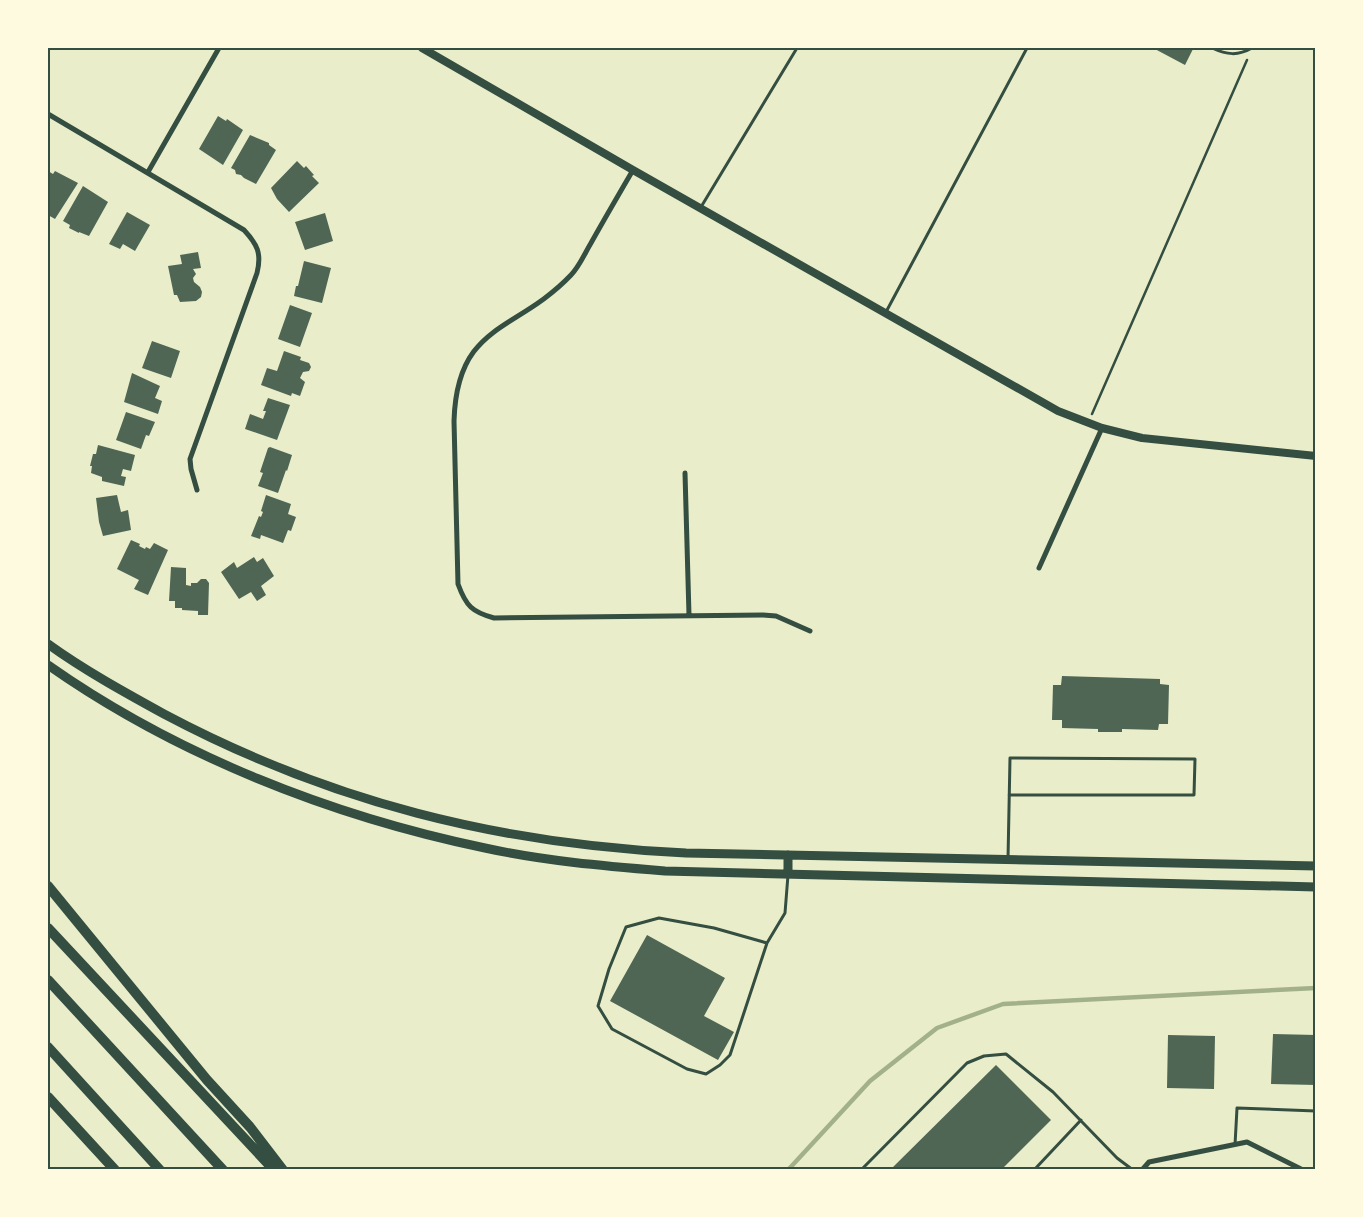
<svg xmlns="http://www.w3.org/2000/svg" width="1363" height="1217" viewBox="0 0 1363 1217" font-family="'Exo 2',sans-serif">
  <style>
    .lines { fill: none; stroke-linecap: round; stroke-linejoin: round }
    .stream { stroke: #a3b18a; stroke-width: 4.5 }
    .building { fill: #4f6655 }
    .path { stroke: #344e41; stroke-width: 2.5 }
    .service { stroke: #344e41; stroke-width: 3 }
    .minor { stroke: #344e41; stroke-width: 5 }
    .tertiary { stroke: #344e41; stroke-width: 8 }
    .primary { stroke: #344e41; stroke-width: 9 }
    .motorway { stroke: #344e41; stroke-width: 10 }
    .neatline { fill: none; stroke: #344e41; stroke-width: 2 }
  </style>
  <rect width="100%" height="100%" fill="#e9edc9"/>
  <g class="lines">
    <path class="stream" d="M788,1170L870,1081L937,1028L1003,1004L1316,988"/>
  </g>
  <path class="building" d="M1153,48H1191L1193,49L1185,65Z
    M218,116L226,121L227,119L243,130L223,165L199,149Z
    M250,135L269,143V145L276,150L256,184L244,178L241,175L236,174L235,170L231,168Z
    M297,161L304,168L306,166L314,175L312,176L319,183L289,212L277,199L271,188Z
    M48,171L53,174L55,171L78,183L55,219L48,215Z
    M83,186L108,202L89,236L79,232V233L69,228L70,225L63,221Z
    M127,212L150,225L135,251L123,244L120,249L109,244Z
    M325,213L333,241L305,250L295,222Z
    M198,252L201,268L193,269L196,274L193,278L194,282L200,287L202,292L201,297L196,301L180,302L177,295H174L168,266L182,264L180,255Z
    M304,261L331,268L322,303L294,296L296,286H298Z
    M290,305L312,313L300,347L278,339Z
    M152,341L180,351L171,378L142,368Z
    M284,351L301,357L300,360L309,363L311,367L309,371L303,372L300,378L305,382L300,396L292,393L291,396L261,385L267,368L277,371Z
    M132,373L160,386L155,398L162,401L158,414L124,402Z
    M268,398L290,405L277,440L245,429L250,414L263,419L266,411H263Z
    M126,412L155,422L149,436L146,435L141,449L116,440Z
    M98,445L135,455L131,471L123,469L121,476L126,477L124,486L102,481V477L91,473L92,466H90L93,454H96Z
    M270,447L292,455L287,471L286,470L278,493L258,486L263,473L260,472L268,448Z
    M117,495L121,512L128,510L131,530L103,536L99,522L96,498Z
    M266,495L291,504L288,514L296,517L291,531L288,530L283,543L261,535L260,539L251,536L259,516L261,517L263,512L261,511Z
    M131,540L140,544L139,546L145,549L146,547L150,549L154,543L168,550L148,595L134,589L139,580L117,569Z
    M254,557L257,562L263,558L274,576L261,586L266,595L257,601L251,592L239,599L221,572L234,562L237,568Z
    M171,567L186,568V585L191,586V583H197L201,579H206L209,583L208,615H198V611L182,610V608H175V601H169Z
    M1062,676L1160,679V684L1169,685L1168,724H1159L1158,730L1122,729V732H1098V729L1062,728V720H1052L1053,685H1061Z
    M647,935L725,978L704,1016L734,1032L718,1060L610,1001Z
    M1273,1034L1316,1035V1085L1271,1084Z
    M1168,1035L1215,1036L1214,1089L1167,1088Z
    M996,1065L1051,1120L1001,1170H890Z"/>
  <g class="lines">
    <path class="path" d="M1092,414L1247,60"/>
    <path class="service" d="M1212,48C1227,55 1238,56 1252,48
      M701,207L797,48
      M886,312L1027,48
      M1008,859L1010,758L1195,759L1194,795H1009
      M767,943L730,1055L720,1065L706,1074L687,1069L612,1029L598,1006L609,969L626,927L659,918L714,928L767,943L785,913L788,875
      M1235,1145L1237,1108L1316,1111
      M861,1170L967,1063L984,1056L1006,1054L1053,1092L1117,1158L1133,1170
      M1034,1170L1081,1120"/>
    <path class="minor" d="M48,114L244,230C257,244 262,253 257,273L190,459L191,469L197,490
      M633,170C619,194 605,218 591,243C585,253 579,267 571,275C516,333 457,322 454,421L458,584C466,606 472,612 494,618L763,615L776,616L810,631
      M148,172L219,48
      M685,473L689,615
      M1039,568L1102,428
      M1142,1170L1149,1162L1247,1142L1303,1170"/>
    <path class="tertiary" d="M422,48L633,170L1058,411L1102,428L1142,438L1316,456"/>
    <path class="primary" d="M48,644C84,670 124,692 164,714C330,802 498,844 686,853L1316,866
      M48,665C176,755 331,816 485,848C544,861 604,866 665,871L1316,887
      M788,855V874"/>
    <path class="motorway" d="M48,886L207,1080L250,1127L283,1170
      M48,928L274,1170
      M48,980L223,1170
      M48,1047L160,1170
      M48,1097L115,1170"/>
  </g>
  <rect width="1363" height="1217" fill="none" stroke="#fefae0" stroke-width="98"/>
  <rect x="49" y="49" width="1265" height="1119" class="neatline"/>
</svg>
